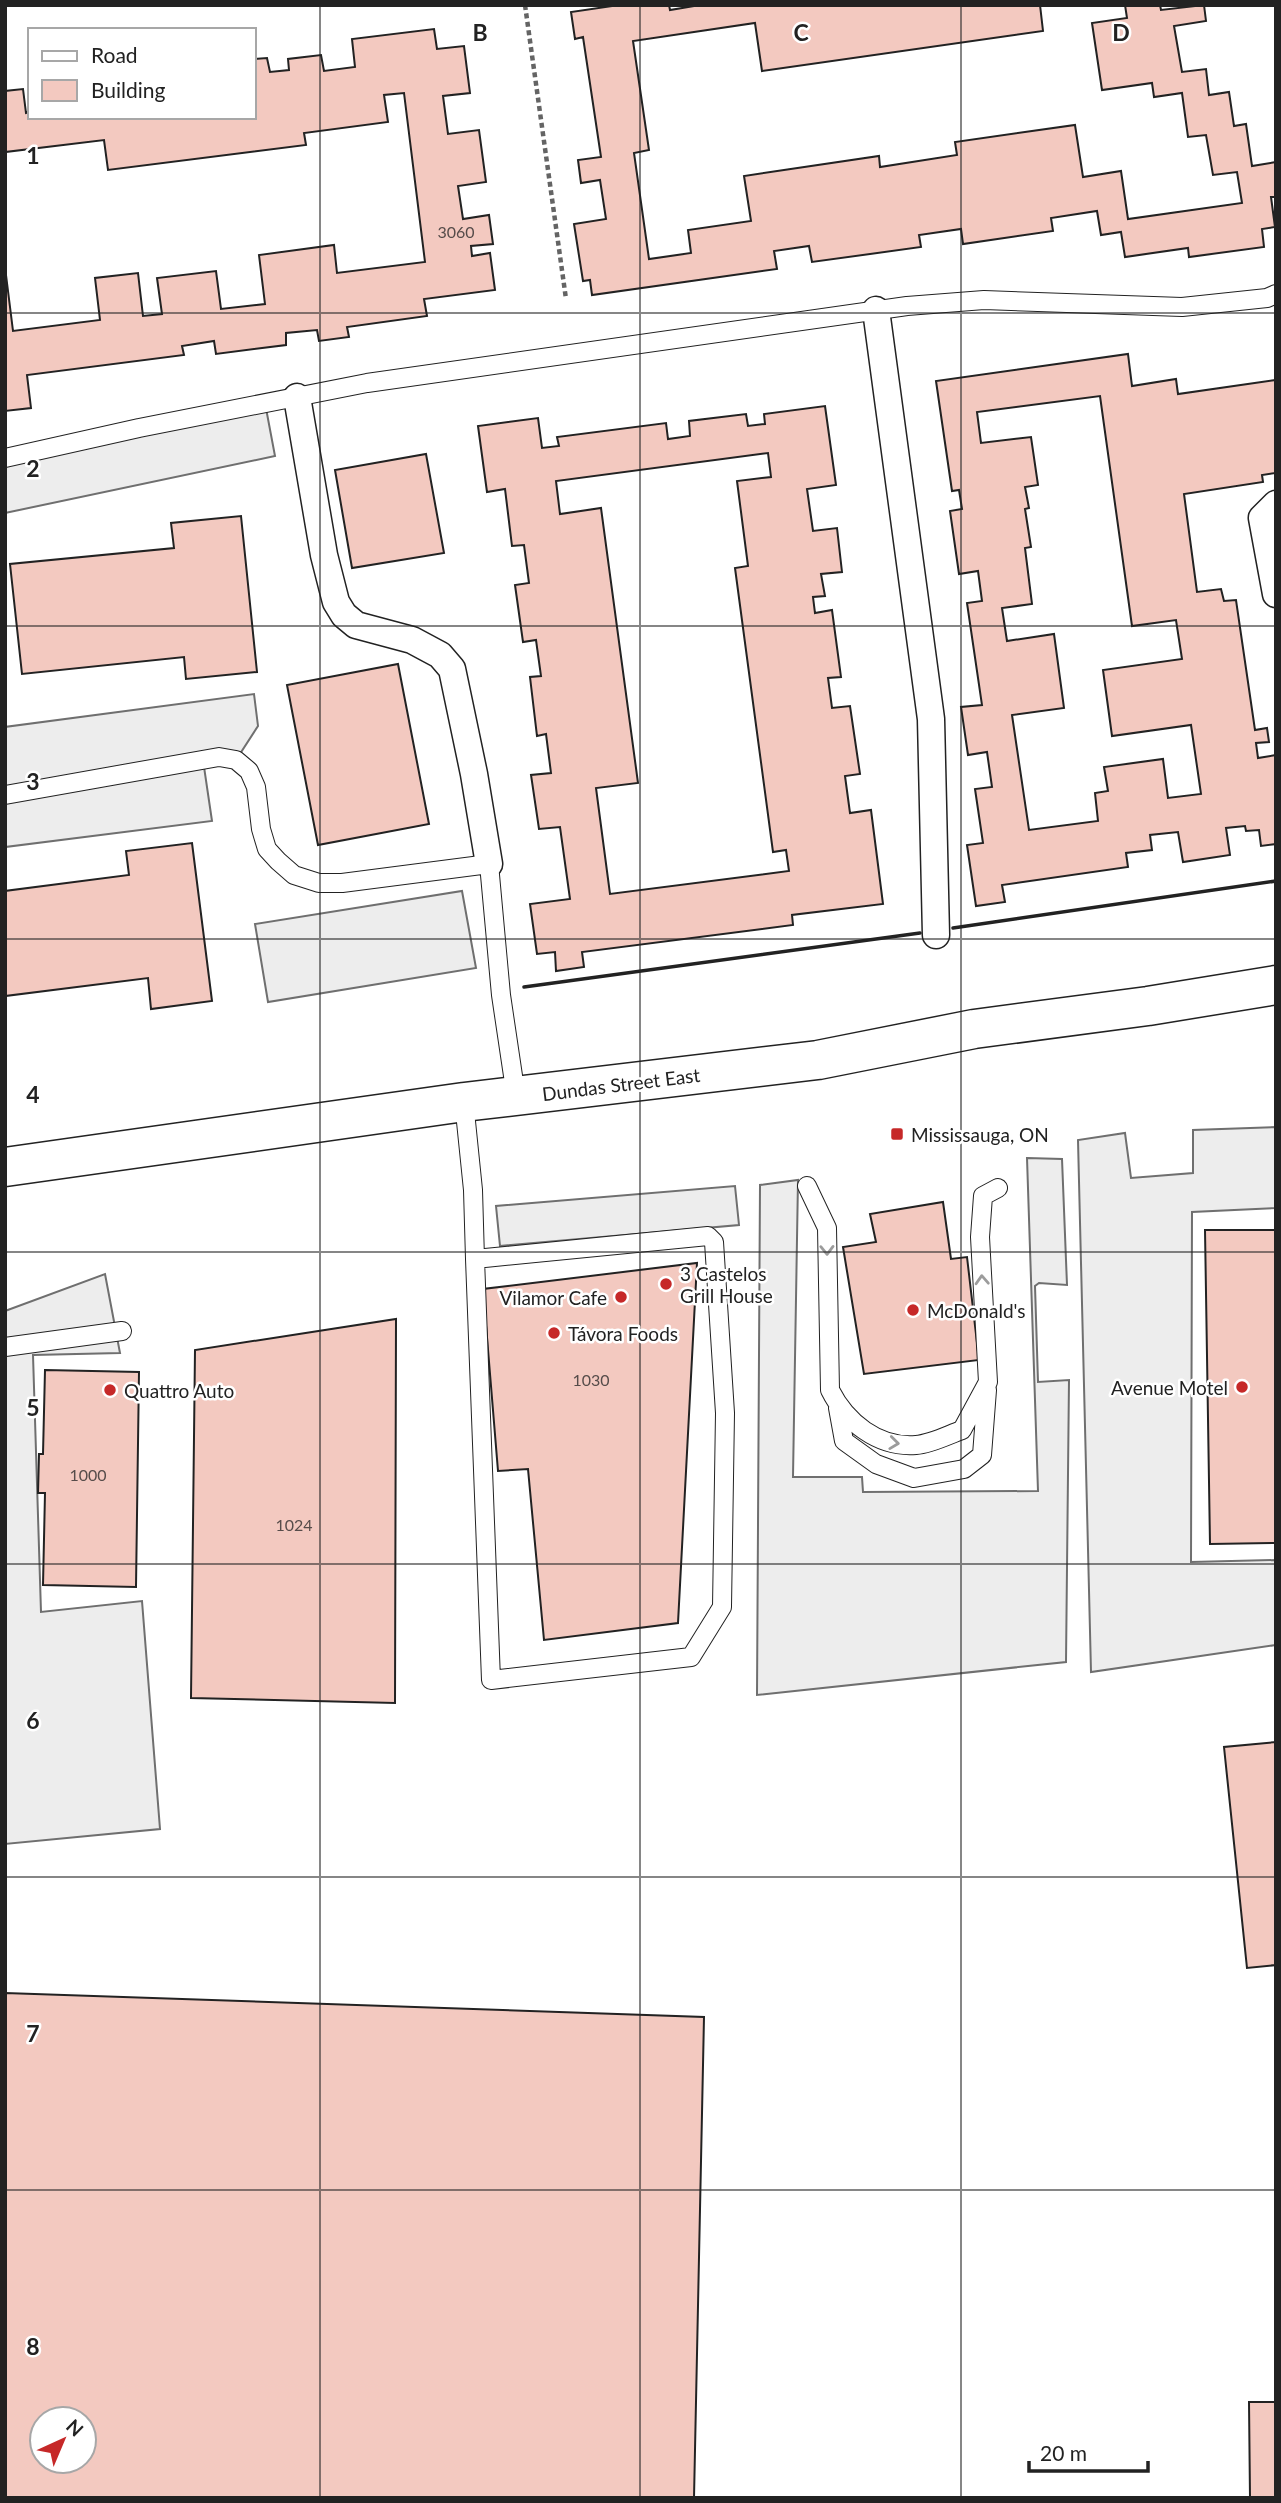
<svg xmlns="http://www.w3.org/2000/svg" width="1281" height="2503" viewBox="0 0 1281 2503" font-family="Lato,sans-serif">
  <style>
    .parking { fill: #ededed; stroke: #6f6f6f; stroke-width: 2 }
    .building { fill: #f3c9c0; stroke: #222; stroke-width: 2; fill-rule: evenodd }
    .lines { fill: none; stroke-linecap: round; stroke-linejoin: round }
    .service-casing { stroke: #222; stroke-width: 20 }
    .pedestrian-casing { stroke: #222; stroke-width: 29 }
    .primary-casing { stroke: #222; stroke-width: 41 }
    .path { stroke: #646464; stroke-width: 4.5; stroke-dasharray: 5 3.5; stroke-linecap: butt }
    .service { stroke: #fff; stroke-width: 18 }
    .pedestrian { stroke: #fff; stroke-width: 26 }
    .primary { stroke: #fff; stroke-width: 38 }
    .wall { stroke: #222; stroke-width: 3.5 }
    .oneway { stroke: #9c9c9c }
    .grid { fill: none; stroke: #222; stroke-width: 2; stroke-opacity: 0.55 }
    .poi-dot { fill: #c62828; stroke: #fff; stroke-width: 2.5 }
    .labels { text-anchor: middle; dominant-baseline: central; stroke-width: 5; stroke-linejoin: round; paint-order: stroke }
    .number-label { font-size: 16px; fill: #564c4a }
    .street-label { font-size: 19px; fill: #222; stroke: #fff }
    .poi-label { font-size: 19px; fill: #222; stroke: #fff; text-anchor: start }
    .grid-label { font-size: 23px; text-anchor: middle; font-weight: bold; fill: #222; stroke: #fff; stroke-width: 5; stroke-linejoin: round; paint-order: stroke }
  </style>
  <rect width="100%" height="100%" fill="#fff"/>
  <path class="parking" d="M265,403L275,456L5,513V458Z
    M254,694L258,726L236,760H203L212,821L5,847V727Z
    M462,891L476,968L268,1002L255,924Z
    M1276,1127V1208L1192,1212L1191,1562L1276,1560V1645L1091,1672L1078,1140L1125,1133L1131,1178L1193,1173V1130Z
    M1027,1158L1062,1159L1067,1285L1039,1283L1035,1286L1038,1382L1069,1380L1066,1662L757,1695L760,1185L798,1180L793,1477H862L863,1492L1038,1491Z
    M735,1186L739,1225L500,1246L496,1206Z
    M105,1274L120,1353L33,1355L41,1612L142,1601L160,1829L5,1844V1311Z"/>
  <path class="building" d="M619,5H669L670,10L700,5H1040L1043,31L762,71L755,23L633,41L649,150L634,153L649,259L691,253L688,230L751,221L744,176L879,156L880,167L957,155L955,142L1075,125L1083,177L1121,171L1128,219L1242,203L1237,172L1213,175L1206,135L1188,137L1182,93L1154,97L1152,83L1102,90L1092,23L1127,18L1125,5H1160L1161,10L1204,5L1206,21L1174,26L1182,72L1206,69L1209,95L1229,92L1234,126L1246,124L1252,166L1276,162V197H1271L1275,227L1262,229L1264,247L1189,257L1188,248L1125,257L1121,232L1101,235L1097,211L1051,218L1053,231L963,244L961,229L919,235L921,247L812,262L809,246L774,251L777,269L592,295L590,280L583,281L574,224L606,219L600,180L581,183L578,160L601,157L583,37L575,39L571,12Z
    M434,29L437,49L464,46L470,93L443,96L448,134L479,130L486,182L458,186L463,219L489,215L493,244L471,246L472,256L490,253L495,290L424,299L427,316L347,327L349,337L319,341L317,330L286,333V345L216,354L214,341L182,346L184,355L27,375L31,408L5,411V267L13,331L100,320L95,278L138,273L143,316L162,314L157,278L216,271L221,309L265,304L259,255L334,245L337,273L425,262L404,93L384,95L388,122L304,133L306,145L108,170L104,140L5,152V91L23,89L26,113L30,112V117H254V59L267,58L270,72L289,70L288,59L321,55L324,71L355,67L352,39Z
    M1128,354L1132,386L1176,379L1178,394L1276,380V473L1262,475L1263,482L1184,494L1197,592L1221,589L1224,601L1236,600L1255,730L1267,728L1269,742L1256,743L1258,758L1276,755V844L1261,846L1259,830L1246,831L1245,826L1226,828L1230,855L1183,862L1178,832L1150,835L1152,850L1126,853L1128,867L1002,885L1005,902L976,906L967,845L983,843L975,789L992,787L987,752L968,755L961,707L982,705L967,603L982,601L978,571L959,574L950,511L962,509L959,490L952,491L936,381ZM1100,396L1132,626L1176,620L1182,659L1103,670L1112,736L1191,725L1201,794L1168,798L1163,759L1104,767L1108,791L1095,793L1098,821L1029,830L1012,715L1064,708L1054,634L1007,641L1002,608L1032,604L1025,548L1031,547L1025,509L1029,508L1025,487L1038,485L1031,437L981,443L977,412Z
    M825,406L836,485L807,489L813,531L837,528L842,572L821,574L825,596L813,597L815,613L832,610L841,677L828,678L832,708L850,706L860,774L845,776L850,813L871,810L883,904L792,915L793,925L582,952L584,967L556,971L555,952L537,954L530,904L570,899L560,827L539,829L531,775L551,773L546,734L537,736L530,677L541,676L536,640L523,642L515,585L529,583L524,545L512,546L505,489L487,492L478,426L538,418L542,448L559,446L557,437L666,423L668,439L690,436L689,421L746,414L748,426L765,424L764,414ZM768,453L771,477L737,481L748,566L735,568L773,852L786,850L789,871L610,894L596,788L638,783L601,508L560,514L556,481Z
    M426,454L444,553L352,568L335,470Z
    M241,516L257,672L186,679L184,657L22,674L10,564L174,548L171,523Z
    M398,664L429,824L318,845L287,685Z
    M192,843L212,1001L151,1009L148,978L5,996V891L129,875L126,851Z
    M943,1202L951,1259L967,1257L979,1360L864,1374L843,1247L876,1242L870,1214Z
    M1205,1230H1276V1543L1210,1544Z
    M697,1263L678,1623L544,1640L528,1469L498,1471L483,1289Z
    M396,1319L395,1703L191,1698L195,1350Z
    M45,1370L139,1372L136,1587L43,1585L45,1493H38L39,1454H43Z
    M1276,1742V1965L1247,1968L1224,1747Z
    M5,1993L704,2017L694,2498H5ZM42,2419H84V2461H42Z
    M1249,2402H1276V2498H1250Z"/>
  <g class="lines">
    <g class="service-casing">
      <path id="service" d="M5,458L139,428L367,383L907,306L984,300L1182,307L1267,298L1276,294
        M5,795L219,757L236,760L249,771L256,787L261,829L267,849L278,861L294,875L319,883H342L489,864L501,995L516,1096
        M464,1102L473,1190L475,1259L491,1680L691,1657L722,1607L725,1413L714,1242L708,1236L475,1259
        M807,1186L827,1228L830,1390C846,1422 878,1448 916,1445C931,1444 948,1435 962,1430L988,1382L980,1237L983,1196L998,1188
        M5,1347L122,1331
        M838,1408L844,1441L876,1464L914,1478L964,1469L982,1455L987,1390"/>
    </g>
    <g class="pedestrian-casing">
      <path id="pedestrian" d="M876,310L931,719L936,935
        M297,397L324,555L336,602L344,615L356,625L412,640L440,655L452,669L474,774L489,864
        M1276,504L1262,518L1276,594"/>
    </g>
    <g class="primary-casing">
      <path id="primary" d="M5,1167L464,1102L818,1060L974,1029L1148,1006L1276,985"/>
    </g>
    <path class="path" d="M525,5L566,299"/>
    <use href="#service" class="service"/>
    <use href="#pedestrian" class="pedestrian"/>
    <use href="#primary" class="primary"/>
    <path class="wall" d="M953,928L1276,881
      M524,987L920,933"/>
  </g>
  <defs><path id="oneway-chevron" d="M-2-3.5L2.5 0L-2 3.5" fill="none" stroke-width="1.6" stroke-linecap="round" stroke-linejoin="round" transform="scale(1.75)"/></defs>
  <g class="oneway">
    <use href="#oneway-chevron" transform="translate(827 1250) rotate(89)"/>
    <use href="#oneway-chevron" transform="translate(982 1280) rotate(-93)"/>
    <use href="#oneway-chevron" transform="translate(894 1443) rotate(7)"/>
  </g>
  <path class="grid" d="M320,5V2498M640,5V2498M961,5V2498M5,313H1276M5,626H1276M5,939H1276M5,1252H1276M5,1564H1276M5,1877H1276M5,2190H1276"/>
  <g class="poi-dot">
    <rect x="890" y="1127" width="14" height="14" rx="3.5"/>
    <circle cx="666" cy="1284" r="7"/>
    <circle cx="621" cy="1297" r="7"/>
    <circle cx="913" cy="1310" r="7"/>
    <circle cx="554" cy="1333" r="7"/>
    <circle cx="1242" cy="1387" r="7"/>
    <circle cx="110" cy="1390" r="7"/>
  </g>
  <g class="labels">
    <g class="number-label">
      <text x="456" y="231">3060</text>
      <text x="591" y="1379">1030</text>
      <text x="88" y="1474">1000</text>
      <text x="294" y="1524">1024</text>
    </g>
    <g class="street-label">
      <text transform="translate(621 1084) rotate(-7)">Dundas Street East</text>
    </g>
    <g class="poi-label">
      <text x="911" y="1134">Mississauga, ON</text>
      <text x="680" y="1273">3 Castelos<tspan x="680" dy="22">Grill House</tspan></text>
      <text x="607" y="1297" text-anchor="end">Vilamor Cafe</text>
      <text x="927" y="1310">McDonald's</text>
      <text x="568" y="1333">Távora Foods</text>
      <text x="1228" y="1387" text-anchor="end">Avenue Motel</text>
      <text x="124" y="1390">Quattro Auto</text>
    </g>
  </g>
  <g class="grid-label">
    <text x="480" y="41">B</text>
    <text x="801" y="41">C</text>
    <text x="1121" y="41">D</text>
    <text x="33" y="164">1</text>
    <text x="33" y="477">2</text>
    <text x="33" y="790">3</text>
    <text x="33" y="1103">4</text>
    <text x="33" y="1416">5</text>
    <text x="33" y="1729">6</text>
    <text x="33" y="2042">7</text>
    <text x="33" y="2355">8</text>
  </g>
  <rect width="1281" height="2503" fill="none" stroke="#222222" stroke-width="14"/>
  <rect x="28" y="28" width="228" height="91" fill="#ffffff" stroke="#a7a7a7" stroke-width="2"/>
  <rect x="42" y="51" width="35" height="10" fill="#ffffff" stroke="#a7a7a7" stroke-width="2"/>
  <text x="91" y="63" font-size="21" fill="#222222">Road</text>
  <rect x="42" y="80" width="35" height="21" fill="#f3c9c0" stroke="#a7a7a7" stroke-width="2"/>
  <text x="91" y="98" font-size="21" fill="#222222">Building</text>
  <g transform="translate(63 2440) rotate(44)"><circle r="33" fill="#ffffff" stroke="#a7a7a7" stroke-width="2"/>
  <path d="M0-5L12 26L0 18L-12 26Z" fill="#c62828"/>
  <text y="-10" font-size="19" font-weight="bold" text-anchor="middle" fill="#222222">N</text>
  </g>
  <path d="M1029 2461v10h119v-10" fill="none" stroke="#222222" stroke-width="3.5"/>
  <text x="1040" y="2461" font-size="21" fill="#222222" stroke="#ffffff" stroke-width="5" paint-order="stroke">20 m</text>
</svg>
